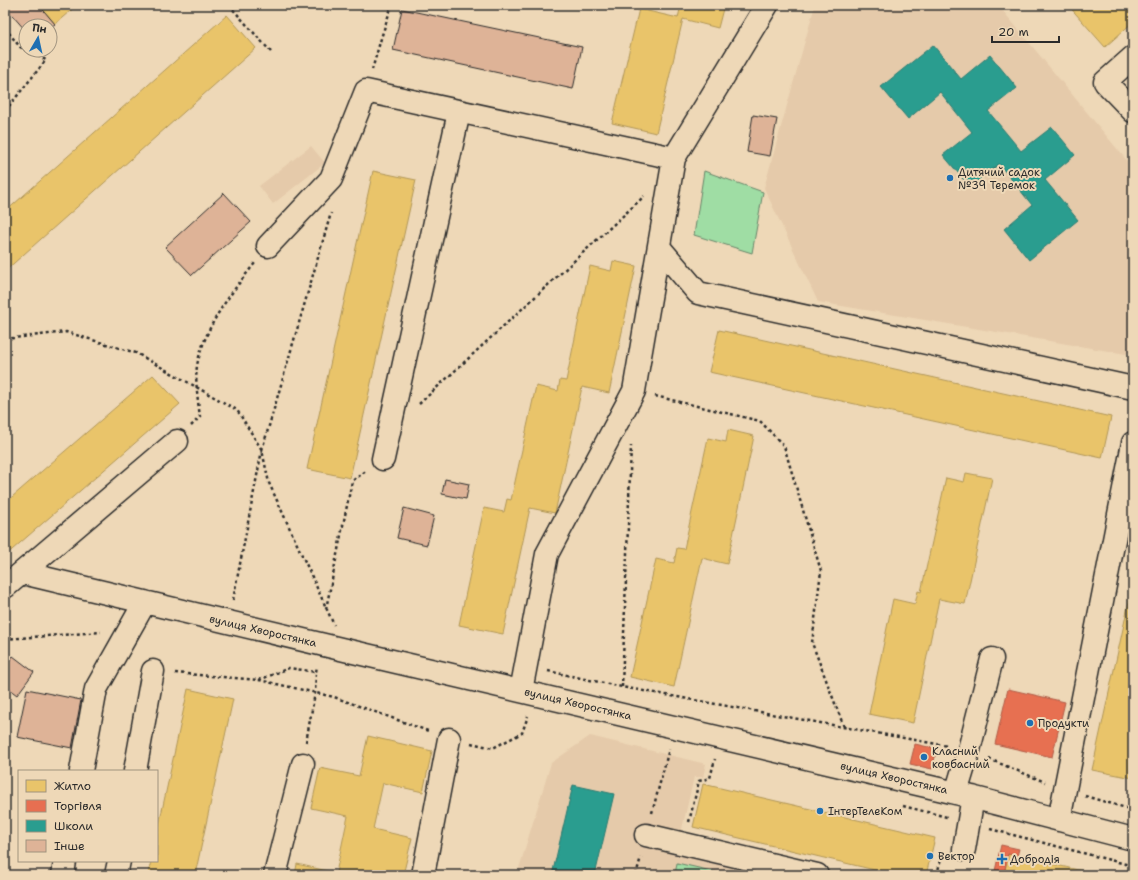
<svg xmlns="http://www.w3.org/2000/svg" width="1138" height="880" viewBox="0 0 1138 880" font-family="'Shantell Sans',sans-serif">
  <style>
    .built { fill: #e5caaa }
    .green { fill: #9fdda4; stroke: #658468 }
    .homes { fill: #e9c46a; stroke: #b09657 }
    .shops { fill: #e76f51; stroke: #af5b46 }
    .schools { fill: #2a9d8f; stroke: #2a7b71 }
    .building { fill: #deb397; stroke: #2b2b2b }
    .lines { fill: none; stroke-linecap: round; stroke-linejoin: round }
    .minor-casing { stroke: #2b2b2b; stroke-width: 25 }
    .path { stroke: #2b2b2b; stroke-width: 2.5; stroke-dasharray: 3 3; stroke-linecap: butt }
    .minor { stroke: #eed8b7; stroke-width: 22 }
    .poi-dot { fill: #1f6fb2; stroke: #eed8b7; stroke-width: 1.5 }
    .labels { text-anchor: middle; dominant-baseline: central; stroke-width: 4; stroke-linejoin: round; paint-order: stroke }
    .poi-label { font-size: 11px; fill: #2b2b2b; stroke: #eed8b7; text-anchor: start }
    .street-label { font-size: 11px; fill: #2b2b2b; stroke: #eed8b7 }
  </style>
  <rect width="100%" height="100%" fill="#eed8b7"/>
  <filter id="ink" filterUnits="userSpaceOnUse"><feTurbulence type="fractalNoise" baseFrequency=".025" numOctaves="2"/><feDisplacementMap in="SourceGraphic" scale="8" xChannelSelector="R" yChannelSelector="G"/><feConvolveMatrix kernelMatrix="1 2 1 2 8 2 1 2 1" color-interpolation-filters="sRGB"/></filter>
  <g filter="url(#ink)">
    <path class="built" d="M815,5H998L1133,168V348L1126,354L818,302L764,188Z
      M311,146L325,163L273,204L259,186Z
      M590,736L706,764L703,777H694L676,855L764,875H517L551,763Z"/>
    <path class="green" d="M704,171L763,192L752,253L694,235Z
      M677,863L729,875H675Z"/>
    <path class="homes" d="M39,5H77L55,24Z
      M681,5H724L718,28L683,19L656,133L612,123L639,9L678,18Z
      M1068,5H1128L1133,11V22L1105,47Z
      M227,15L256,48L5,271V212Z
      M373,171L416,180L350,478L307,469Z
      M613,261L636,266L609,393L582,387L555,513L530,508L503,634L459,625L484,508L504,512L507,499L511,500L536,386L558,391L560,380L566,381L590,266L611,271Z
      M719,330L1111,417L1102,458L709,372Z
      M153,375L180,404L5,556V503Z
      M728,430L754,436L727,564L702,558L674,687L630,677L656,559L674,563L677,548L684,549L708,438L726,442Z
      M966,473L992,478L965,604L939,599L913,723L869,714L893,599L915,604L918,591L921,592L946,478L964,482Z
      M1133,583V778L1092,770Z
      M188,689L233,699L195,875H148L151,861H157V834Z
      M368,736L432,751L423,792L383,783L373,829L412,838L403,875H372L363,873V875H295L297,864L336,873L348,816L311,808L320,768L359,776Z
      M703,784L935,838L926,875H896L693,827Z
      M1008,854L1017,856L1100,875H1004Z"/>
    <path class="shops" d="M1008,689L1065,702L1052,757L995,744Z
      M915,744L937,749L932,769L910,764Z
      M1001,845L1019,849L1017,856L1008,854L1004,875H994Z"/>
    <path class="schools" d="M933,45L961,79L990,55L1017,88L988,111L1021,151L1052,127L1075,155L1045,180L1078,220L1029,260L1004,229L1032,205L999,164L970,187L943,155L972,132L940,92L908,119L881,87Z
      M573,785L614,794L595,875H552Z"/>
    <path class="building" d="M5,5H39L55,24L50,28V26H26V31L5,7Z
      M402,9L582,47L573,89L393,50Z
      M753,115L777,119L770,156L747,152Z
      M224,193L251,222L192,275L165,247Z
      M445,479L469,484L466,499L442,494Z
      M404,508L434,516L427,545L397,538Z
      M13,656L34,672L17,695L5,686V666Z
      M27,689L81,700L72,748L17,737Z"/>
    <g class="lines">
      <g class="minor-casing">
        <path id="minor" d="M1133,57L1105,82L1133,111
          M268,246L331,179L366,91L674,158
          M659,247L698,293L1133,388
          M383,459L459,112
          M23,573L345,650L956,793L1133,839
          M5,587L177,441
          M521,691L547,554L634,391L674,158L767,5
          M81,771L96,689L145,602
          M135,771L153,671
          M956,793L969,750L992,659
          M1059,820L1133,443
          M646,835L817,875
          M964,849L973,797
          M63,875L65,861
          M116,875L119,861
          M275,875L303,764
          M423,875L449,739"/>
      </g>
      <path class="path" d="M229,5L271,52
        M5,28L20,47L26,50
        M372,70L382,35L392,5
        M5,111L46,60L26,50
        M5,339L66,332L136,353L237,410L262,450
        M655,396L760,421L784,446L821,571L812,643L844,727
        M419,404L639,201L644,196
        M191,426L200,417C198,401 194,376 198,361C207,323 231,293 255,263
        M262,450L331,213
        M233,600L262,450L269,483L334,625
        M326,609L352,481L366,471
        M5,639L101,632
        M548,671L622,687L948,746
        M175,673L259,680L334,697L428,731
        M259,680L289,668L316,672L317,666
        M622,687L631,446
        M306,742L315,693L316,672
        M471,743L493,748L522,733L528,716
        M989,759L1045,782
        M1085,796L1133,810
        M903,806L947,817
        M652,813L669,749
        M689,822L699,781L710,778L715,759
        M990,829L1133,866
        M636,875L641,857
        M937,875L942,854"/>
      <use href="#minor" class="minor"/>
    </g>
  </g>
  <g class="poi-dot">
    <circle cx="950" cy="178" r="4"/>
    <circle cx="1030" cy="723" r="4"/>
    <circle cx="924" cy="757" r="4"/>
    <circle cx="820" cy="811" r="4"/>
    <circle cx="930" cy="856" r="4"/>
    <path d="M1000 853h4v4h4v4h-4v4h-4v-4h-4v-4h4z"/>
  </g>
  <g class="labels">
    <g class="poi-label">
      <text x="958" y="172">Дитячий садок<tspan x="958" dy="13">№39 Теремок</tspan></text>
      <text x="1038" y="723">Продукти</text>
      <text x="932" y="751">Класний<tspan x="932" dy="13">ковбасний</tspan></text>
      <text x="828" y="811">ІнтерТелеКом</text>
      <text x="938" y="856">Вектор</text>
      <text x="1010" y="859">Добродія</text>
    </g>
    <g class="street-label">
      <text transform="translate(263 631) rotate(13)">вулиця Хворостянка</text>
      <text transform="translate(578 704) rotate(13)">вулиця Хворостянка</text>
      <text transform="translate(894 778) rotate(13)">вулиця Хворостянка</text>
    </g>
  </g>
  <rect width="1138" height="880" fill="none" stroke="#eed8b7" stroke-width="20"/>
  <rect x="10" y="10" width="1118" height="860" fill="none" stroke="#2b2b2b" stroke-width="1.5" filter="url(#ink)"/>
  <rect x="18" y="770" width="140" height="92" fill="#eed8b7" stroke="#a0937f"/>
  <rect x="26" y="780" width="20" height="12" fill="#e9c46a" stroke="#a0937f"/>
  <text x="54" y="790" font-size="12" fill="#2b2b2b">Житло</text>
  <rect x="26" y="800" width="20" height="12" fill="#e76f51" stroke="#a0937f"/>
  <text x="54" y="810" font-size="12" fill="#2b2b2b">Торгівля</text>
  <rect x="26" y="820" width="20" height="12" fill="#2a9d8f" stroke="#a0937f"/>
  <text x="54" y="830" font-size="12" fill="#2b2b2b">Школи</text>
  <rect x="26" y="840" width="20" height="12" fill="#deb397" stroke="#a0937f"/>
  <text x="54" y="850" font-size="12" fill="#2b2b2b">Інше</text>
  <g transform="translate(38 38) rotate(9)"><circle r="19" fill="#eed8b7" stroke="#a0937f"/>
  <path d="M0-3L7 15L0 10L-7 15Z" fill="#1f6fb2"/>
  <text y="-6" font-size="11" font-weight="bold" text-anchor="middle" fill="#2b2b2b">Пн</text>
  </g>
  <path d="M992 36v6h67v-6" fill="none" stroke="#2b2b2b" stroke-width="2"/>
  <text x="998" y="36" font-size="12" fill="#2b2b2b" stroke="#eed8b7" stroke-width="3" paint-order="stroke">20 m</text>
</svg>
